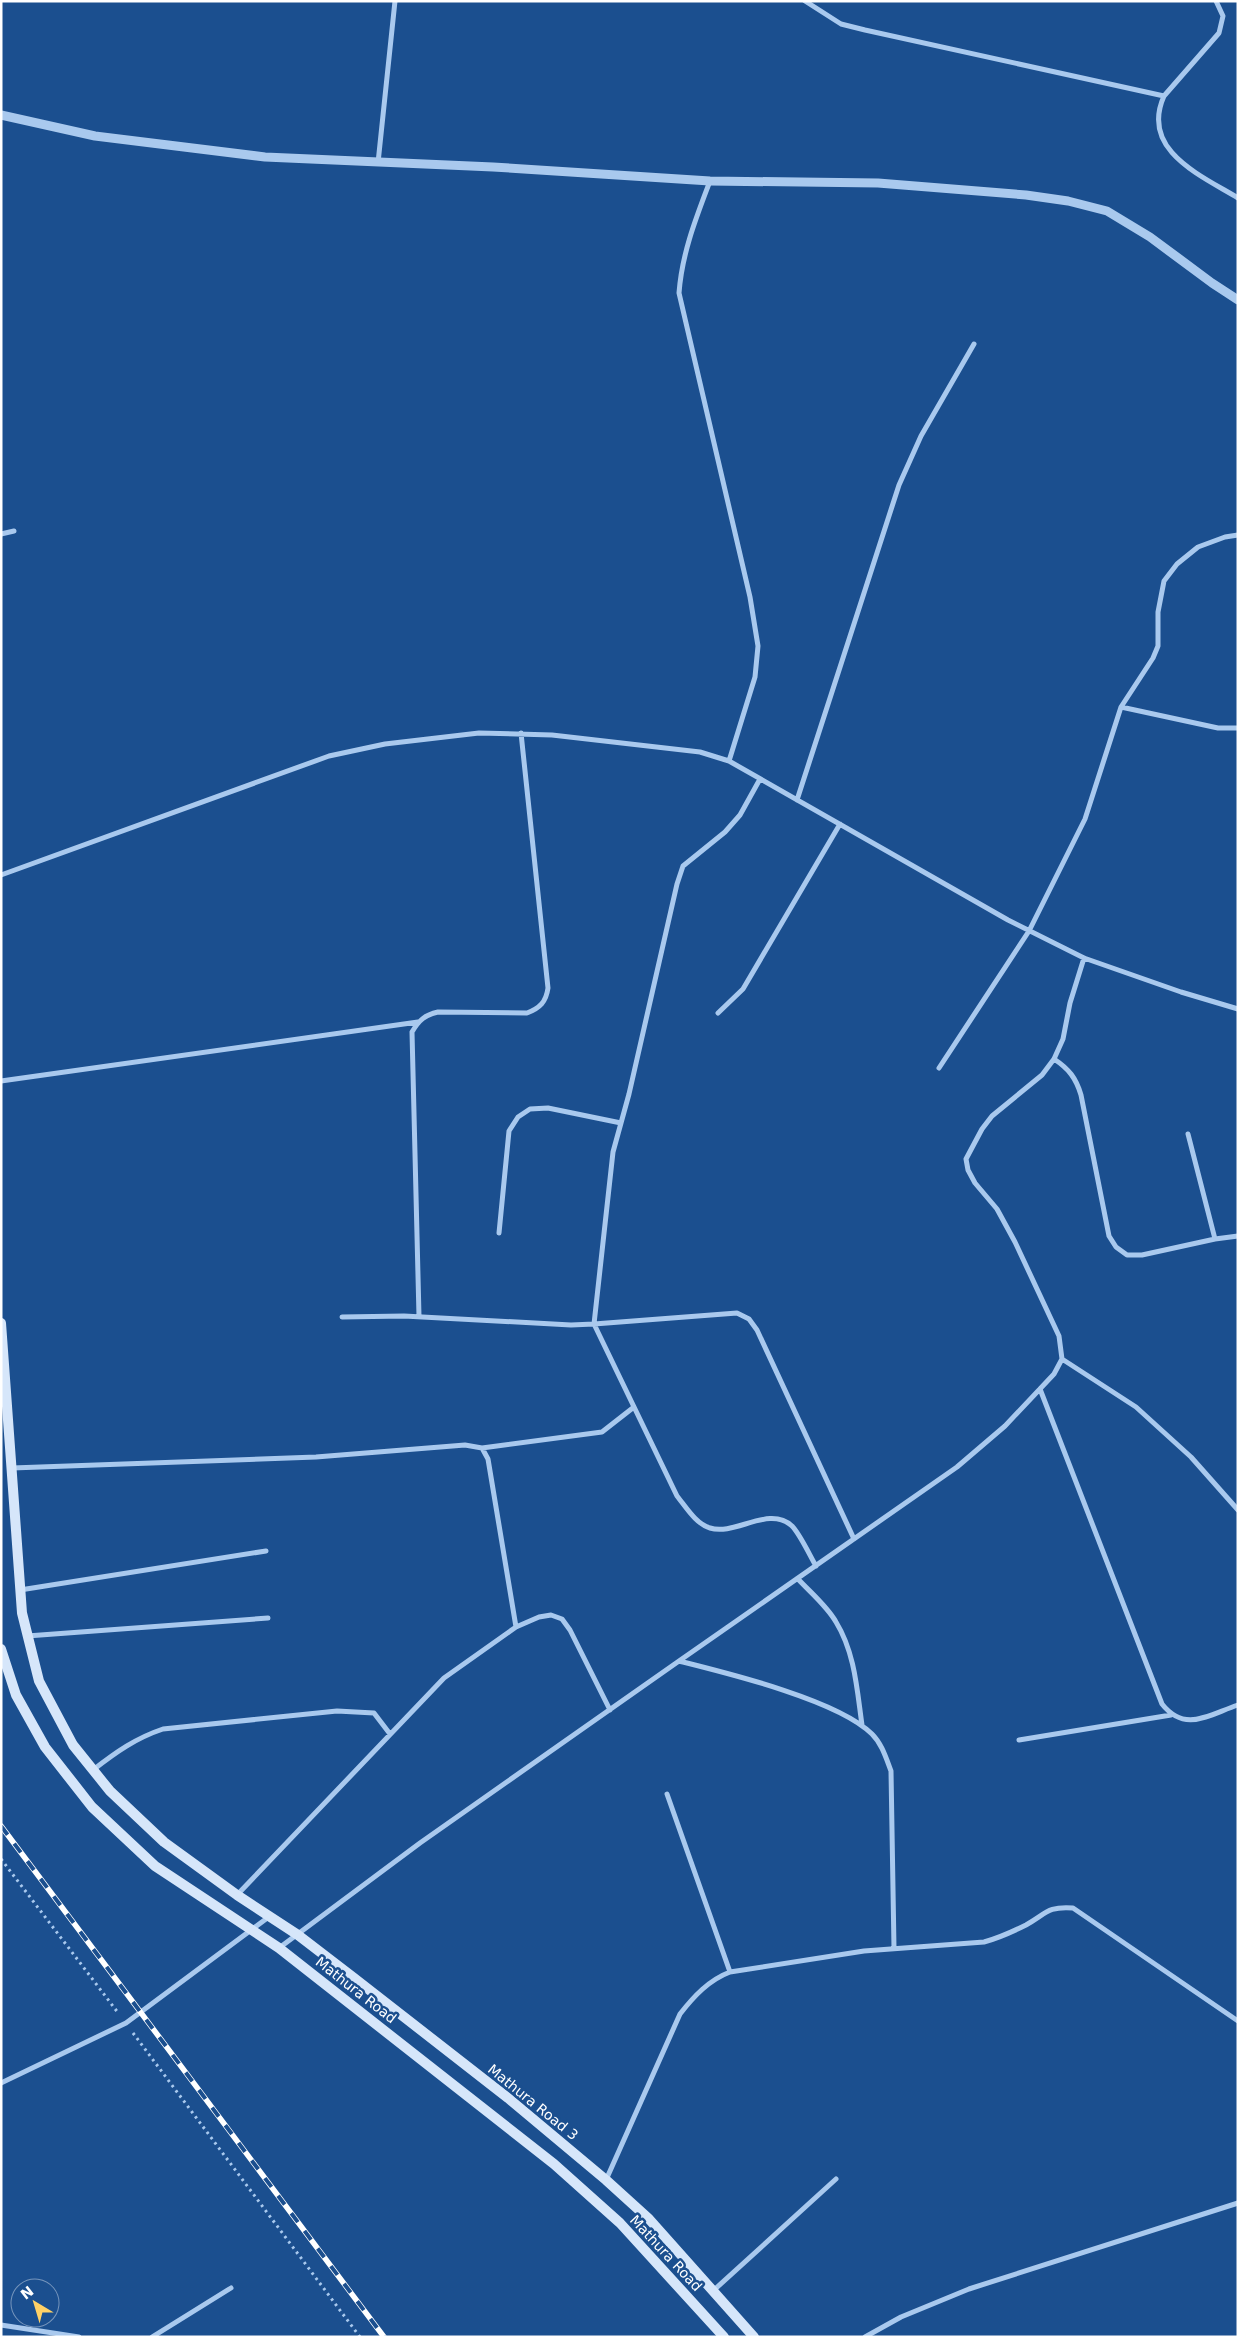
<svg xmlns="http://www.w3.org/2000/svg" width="1239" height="2338" viewBox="0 0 1239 2338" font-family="'DejaVu Sans',sans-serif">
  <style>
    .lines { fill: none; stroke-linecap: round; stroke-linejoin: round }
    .path { stroke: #a9c9ee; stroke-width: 3; stroke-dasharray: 2.5 4; stroke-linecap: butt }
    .minor { stroke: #a9c9ee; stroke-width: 5 }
    .tertiary { stroke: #a9c9ee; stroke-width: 9 }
    .secondary { stroke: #d6e6fa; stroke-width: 10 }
    .rail-casing { stroke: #fff; stroke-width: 5.5 }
    .rail { stroke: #1b4f8f; stroke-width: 4; stroke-dasharray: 11; stroke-linecap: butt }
    .labels { text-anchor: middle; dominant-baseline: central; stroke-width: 5; stroke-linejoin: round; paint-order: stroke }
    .street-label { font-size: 14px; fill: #fff; stroke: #1b4f8f }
  </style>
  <rect width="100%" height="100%" fill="#1b4f8f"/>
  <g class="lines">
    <path class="path" d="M1,1859L119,2014
      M133,2033L360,2337"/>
    <path class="minor" d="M805,1L841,24L865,30L1164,96
      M1216,1L1223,16L1219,33L1164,96C1140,150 1200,175 1238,198
      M378,163L395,1
      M710,181C696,218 682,253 679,293L750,597L758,646L755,677L729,761
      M1,534L14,531
      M1121,707L1218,728H1238
      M797,800L899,485L921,436L974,344
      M1,875L329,756L385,744L479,733L552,735L700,752L729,761L1008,920L1084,958L1181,992L1238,1009
      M718,1013L743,989L840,824
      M1054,1059C1069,1069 1076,1078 1081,1095L1109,1236L1116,1247L1127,1255H1142L1215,1239L1238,1236
      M939,1068L1029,931L1085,819L1121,707L1153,658L1158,646V612L1164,581L1177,564L1198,547L1225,537L1238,535
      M1,1081L418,1022
      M1188,1134L1215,1239
      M499,1233L509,1131L518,1117L530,1109L548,1108L621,1123
      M419,1316L412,1032C419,1020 425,1015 438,1012L527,1013C540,1008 546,1002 548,988L521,733
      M342,1317L404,1316L571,1325L594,1324L613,1152L629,1094L677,884L683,866L725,832L740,815L760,779
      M1062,1359L1136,1407L1191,1457L1238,1510
      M1040,1389L1162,1704C1185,1733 1208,1715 1238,1705
      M482,1448L602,1432L634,1407
      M12,1468L316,1457L465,1445L482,1448L488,1459L516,1627
      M816,1566C810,1556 800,1534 792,1526C769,1505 735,1536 710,1528C696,1524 686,1507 677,1496L594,1324L737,1313L749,1319L757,1330L854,1539
      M798,1579C810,1592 827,1606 836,1622C855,1653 857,1690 862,1725
      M20,1590L266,1551
      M27,1636L268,1618
      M679,1661L957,1467L1005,1426L1054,1374L1062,1359L1059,1336L1015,1242L997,1209L975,1183L968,1170L966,1159L982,1129L992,1116L1042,1075L1054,1059L1063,1039L1070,1003L1084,958
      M1019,1740L1171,1715
      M93,1770C116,1752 136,1738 163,1729L337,1711L374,1713L390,1734
      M667,1794L730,1972
      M237,1895L444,1678L516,1627L539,1617L551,1615L562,1619L570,1630L610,1710
      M279,1948L420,1843L679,1661C727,1673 838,1700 872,1734C882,1744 886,1758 891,1771L894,1948
      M1,2083L126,2023L270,1916
      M606,2180L680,2014C694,1996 709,1980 730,1972L864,1951L984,1942C999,1938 1012,1932 1026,1925C1046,1914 1047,1906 1073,1908L1238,2021
      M714,2290L836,2179
      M1,2325L79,2337
      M152,2337L231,2288
      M865,2337L901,2317L969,2289L1238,2203"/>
    <path class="tertiary" d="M1,115L95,136L265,157L493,167L710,181L878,183L1026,195L1068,201L1107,211L1150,237L1212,283L1238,300"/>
    <path class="secondary" d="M1,1323L22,1613L39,1681L73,1745L110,1791L164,1842L237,1895L298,1935L354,1978L508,2098L606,2180L649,2219L754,2337
      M1,1649L16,1695L45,1747L92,1807L155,1866L279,1948L554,2164L620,2223L724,2337"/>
    <g class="rail-casing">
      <path id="rail" d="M1,1826L384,2337"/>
    </g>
    <use href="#rail" class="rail"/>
  </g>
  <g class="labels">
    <g class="street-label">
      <text transform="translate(356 1990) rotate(38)">Mathura Road</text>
      <text transform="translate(533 2102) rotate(39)">Mathura Road 3</text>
      <text transform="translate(666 2253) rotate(47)">Mathura Road</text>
    </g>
  </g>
  <rect width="1239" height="2338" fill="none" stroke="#ffffff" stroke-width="5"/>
  <g transform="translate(35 2303) rotate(322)"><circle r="24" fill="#1b4f8f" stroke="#7695bc"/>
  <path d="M0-4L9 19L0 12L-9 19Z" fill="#ffd166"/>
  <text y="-8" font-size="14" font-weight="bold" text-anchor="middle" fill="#ffffff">N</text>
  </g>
</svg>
